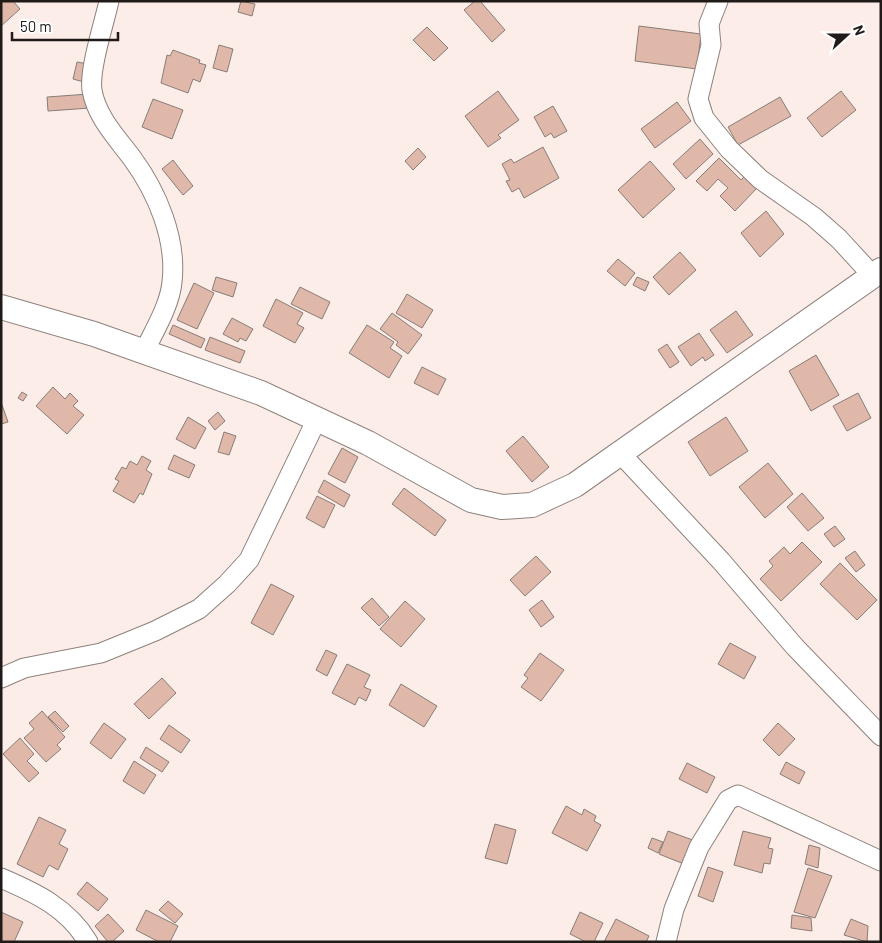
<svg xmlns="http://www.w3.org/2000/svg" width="882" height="943" viewBox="0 0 882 943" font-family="Barlow,sans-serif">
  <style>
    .building { fill: #dfb8aa; stroke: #897c77 }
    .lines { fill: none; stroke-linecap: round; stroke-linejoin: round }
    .minor-casing { stroke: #8e817c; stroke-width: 21 }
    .major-casing { stroke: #8e817c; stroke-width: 26 }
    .minor { stroke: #fff; stroke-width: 19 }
    .major { stroke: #fff; stroke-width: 24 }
  </style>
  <rect width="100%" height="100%" fill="#fcede8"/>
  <path class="building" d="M1,1H13L20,9L1,26Z
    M241,1L255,4L252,16L238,12Z
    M475,1H480L505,30L492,42L464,10Z
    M639,26L701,34L697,69L635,61Z
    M427,27L448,48L434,61L413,40Z
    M219,45L233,49L227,72L213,68Z
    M173,50L200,60L199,63L206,65L200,82L193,79L188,93L161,83L167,55L170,56Z
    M77,62L88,64L84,82L73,79Z
    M498,91L519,120L498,135L501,138L488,147L465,116Z
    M841,91L856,110L822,137L807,118Z
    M89,94L90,108L48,111L47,97Z
    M780,97L791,116L738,145L728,127Z
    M153,99L183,110L172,139L142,127Z
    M677,102L691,121L655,148L641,129Z
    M553,106L567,131L554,138L551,133L545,137L534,117Z
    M700,139L713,154L686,179L673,164Z
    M543,147L559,178L524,198L519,188L512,192L506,181L510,180L502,164L511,159L514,163Z
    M418,148L426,157L413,170L405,161Z
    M719,158L741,180L746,175L758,187L735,211L720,196L728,188L718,179L707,191L696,181Z
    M173,160L193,186L183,195L162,169Z
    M650,161L675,189L643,218L618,190Z
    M766,211L784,234L760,257L741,233Z
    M680,252L696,270L669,295L653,277Z
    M618,259L635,273L625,286L607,271Z
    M216,277L237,283L233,297L212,290Z
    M637,277L649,282L645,291L633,285Z
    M194,283L214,293L197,329L177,320Z
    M300,287L330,302L322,319L291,304Z
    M407,294L433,310L422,328L396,313Z
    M276,299L303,313L297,324L304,328L295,343L263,326Z
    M736,311L753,335L727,353L710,330Z
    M392,313L422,335L408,354L396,345L398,342L380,329Z
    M232,318L253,329L246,341L240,338L238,342L223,334Z
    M173,325L205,339L201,348L169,334Z
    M367,325L394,342L390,348L402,356L389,378L349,353Z
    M699,333L714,355L705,361L703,357L691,366L678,347Z
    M210,337L245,351L240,363L205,350Z
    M667,344L679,362L670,368L658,350Z
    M816,355L839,395L811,411L789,371Z
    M422,367L446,379L438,395L414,383Z
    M53,387L65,399L70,393L78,401L73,406L84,415L67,434L36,406Z
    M22,392L27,395L23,401L18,398Z
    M858,393L871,418L847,431L833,406Z
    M1,402L8,422L1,424Z
    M218,412L225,421L215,430L208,421Z
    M188,417L206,428L195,449L176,439Z
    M726,417L748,451L710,476L688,442Z
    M224,432L236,436L229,455L218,452Z
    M523,436L549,467L532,482L506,451Z
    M342,448L358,457L345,483L328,474Z
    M174,455L195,465L189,478L168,469Z
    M142,456L151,461L146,470L152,474L143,495L140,493L134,503L113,491L119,481L115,479L122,467L126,469L130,461L137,465Z
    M768,463L793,494L765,518L739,487Z
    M324,480L350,495L344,507L318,492Z
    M404,488L446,520L435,536L392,504Z
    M802,493L824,518L808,531L787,507Z
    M317,496L335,505L324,528L306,518Z
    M835,526L845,539L834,547L824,534Z
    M802,542L822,562L781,601L760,579L773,566L769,561L784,547L790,554Z
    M855,551L865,565L856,572L845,558Z
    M536,556L551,572L525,596L510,580Z
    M840,563L877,600L857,620L820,584Z
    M271,584L294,596L273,635L251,623Z
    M372,598L389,617L379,626L361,608Z
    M542,600L554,617L541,627L529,610Z
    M405,601L425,619L401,647L380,629Z
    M730,643L756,657L744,679L718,664Z
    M326,650L337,655L327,676L316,670Z
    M540,653L564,670L541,701L521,687L528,678L524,675Z
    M347,664L370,675L364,687L371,690L366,701L359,697L355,705L332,693Z
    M162,678L176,693L149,719L134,704Z
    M401,684L437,706L424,727L389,705Z
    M42,711L65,737L57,745L61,749L46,762L24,738L34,729L29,723Z
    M55,711L69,726L63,732L48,717Z
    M104,723L126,739L111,759L90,743Z
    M778,723L795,739L779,756L763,740Z
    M169,725L190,740L181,753L160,739Z
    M20,738L34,754L27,761L39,773L29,782L3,754Z
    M146,747L169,762L162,772L140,758Z
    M134,761L156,775L144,794L123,781Z
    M786,762L805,772L799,784L780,774Z
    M687,763L715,777L707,793L679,779Z
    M566,806L582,815L584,809L596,816L594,821L601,825L587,851L552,833Z
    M39,817L66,830L59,844L68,849L58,870L49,865L43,877L17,864Z
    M495,824L516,830L507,864L485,858Z
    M668,831L698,842L689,866L659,854Z
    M743,831L771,838L768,848L773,849L770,864L764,863L762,873L734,865Z
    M652,838L663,842L658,853L648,848Z
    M809,845L820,848L818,868L805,864Z
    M708,867L723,872L713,902L698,896Z
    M808,868L832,876L815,918L794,912Z
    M87,882L108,899L98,911L77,894Z
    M168,901L183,914L175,923L159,910Z
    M146,910L178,926L170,942H159L136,930Z
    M1,912L23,922L14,942H1Z
    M580,912L603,923L594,942H586L570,934Z
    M108,914L124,931L112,942H108L95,926Z
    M792,915L811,918L812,931L791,928Z
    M616,919L649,936L646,942H604Z
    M851,919L868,926L867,942L844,935Z"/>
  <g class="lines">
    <g class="minor-casing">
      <path id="minor" d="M109,1C104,24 89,69 92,90C96,116 117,138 132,158C157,192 177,239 172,282C170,305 154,331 144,352
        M718,1L709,24L711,45L698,99L704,118L729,149L760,179L814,217L839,239L873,276
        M620,453L721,561L795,647L881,736
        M1,678L24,668L101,653L155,631L199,609L227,584L249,560L317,419
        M1,878C36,893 68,908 88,942
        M666,942L674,909L699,847L728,800L738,795L881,861"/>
    </g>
    <g class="major-casing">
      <path id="major" d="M1,307L94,334L261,393L368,443L471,500L502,507L532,505L575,485L881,270"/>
    </g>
    <use href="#minor" class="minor"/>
    <use href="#major" class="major"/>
  </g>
  <rect width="882" height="943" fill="none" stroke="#201b19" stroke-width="5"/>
  <g transform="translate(847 35) rotate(69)" stroke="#fefefe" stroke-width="4" paint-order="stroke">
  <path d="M0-4L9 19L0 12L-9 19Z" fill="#201b19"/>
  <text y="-8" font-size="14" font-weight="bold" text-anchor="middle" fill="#201b19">N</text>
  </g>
  <path d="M12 32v8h106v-8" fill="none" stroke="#201b19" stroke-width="2.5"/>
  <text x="20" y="32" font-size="15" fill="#201b19" stroke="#fefefe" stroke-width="4" paint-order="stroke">50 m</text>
</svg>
